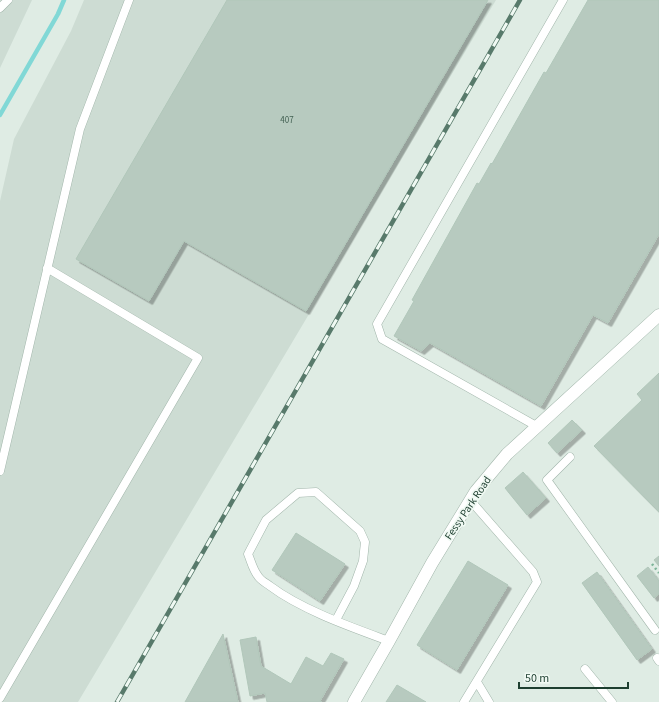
<svg xmlns="http://www.w3.org/2000/svg" width="659" height="702" viewBox="0 0 659 702" font-family="'Source Sans 3',sans-serif">
  <style>
    .built { fill: #cddcd3 }
    .lines { fill: none; stroke-linecap: round; stroke-linejoin: round }
    .stream { stroke: #81d8d6; stroke-width: 4.5 }
    .building { fill: #b7cabf; stroke: #b1c7ba; filter: url(#shadow) }
    .service-casing { stroke: #a1b5aa; stroke-width: 9 }
    .minor-casing { stroke: #a1b5aa; stroke-width: 13 }
    .path { stroke: #7cb498; stroke-width: 2.5; stroke-dasharray: 2 3; stroke-linecap: butt }
    .service { stroke: #fff; stroke-width: 8 }
    .minor { stroke: #fff; stroke-width: 12 }
    .rail-casing { stroke: #587a6b; stroke-width: 4.5 }
    .rail { stroke: #f0f9f3; stroke-width: 3; stroke-dasharray: 9; stroke-linecap: butt }
    .labels { text-anchor: middle; dominant-baseline: central; stroke-width: 3.5; stroke-linejoin: round; paint-order: stroke }
    .number-label { font-size: 9px; fill: #446254 }
    .street-label { font-size: 11px; fill: #1e3f30; stroke: #f0f9f3 }
  </style>
  <defs>
    <filter id="shadow"><feDropShadow dx="3.5" dy="3.5" stdDeviation="0" flood-color="#0004"/></filter>
  </defs>
  <rect width="100%" height="100%" fill="#dfece4"/>
  <path class="built" d="M0,0H32L0,68Z
    M84,0H496L78,702H0V201L14,139L71,31Z"/>
  <g class="lines">
    <path class="stream" d="M0,115L58,14L64,0"/>
  </g>
  <path class="building" d="M227,0H488L306,311L184,241L149,301L76,259Z
    M588,0H659V234L608,323L593,315L541,406L430,343L421,351L394,336L414,301L412,300L477,183L479,184L491,163L492,164L544,72L546,73Z
    M659,373V512L594,446L642,400L637,394Z
    M572,420L582,430L557,453L548,443Z
    M523,472L546,498L527,515L505,488Z
    M296,533L345,564L320,601L272,570Z
    M659,556V566L654,560Z
    M468,561L508,585L457,670L417,645Z
    M648,567L659,581V594L654,598L637,576Z
    M597,572L652,649L637,660L582,583Z
    M223,634L238,702H185Z
    M256,637L261,666L291,684L306,657L323,666L331,653L344,659L320,701L322,702H267L265,693L250,696L240,640Z
    M397,685L426,702H386Z"/>
  <g class="lines">
    <g class="service-casing">
      <path id="service" d="M0,8L8,0
        M538,427L382,339L377,324L563,0
        M570,457L547,480L655,630
        M0,471L80,129L129,0
        M336,620L354,586L363,561L365,542L360,531L316,492L298,493L266,520L248,554C251,561 253,570 258,576C260,580 266,583 270,586C302,610 351,627 389,641
        M657,658L659,661
        M585,669L612,702
        M477,682L489,702
        M0,698L198,358L47,268
        M464,702L537,582L533,572L470,500"/>
    </g>
    <g class="minor-casing">
      <path id="minor" d="M354,702L389,641L432,563L476,491L507,454L659,315"/>
    </g>
    <path class="path" d="M652,564L659,573"/>
    <use href="#service" class="service"/>
    <use href="#minor" class="minor"/>
    <g class="rail-casing">
      <path id="rail" d="M117,702L520,0"/>
    </g>
    <use href="#rail" class="rail"/>
  </g>
  <g class="labels">
    <g class="number-label">
      <text x="287" y="120">407</text>
    </g>
    <g class="street-label">
      <text transform="translate(468 508) rotate(-56)">Fessy Park Road</text>
    </g>
  </g>
  <path d="M519 682v6h109v-6" fill="none" stroke="#1e3f30" stroke-width="2"/>
  <text x="525" y="682" font-size="12" fill="#1e3f30" stroke="#f0f9f3" stroke-width="3" paint-order="stroke">50 m</text>
</svg>
